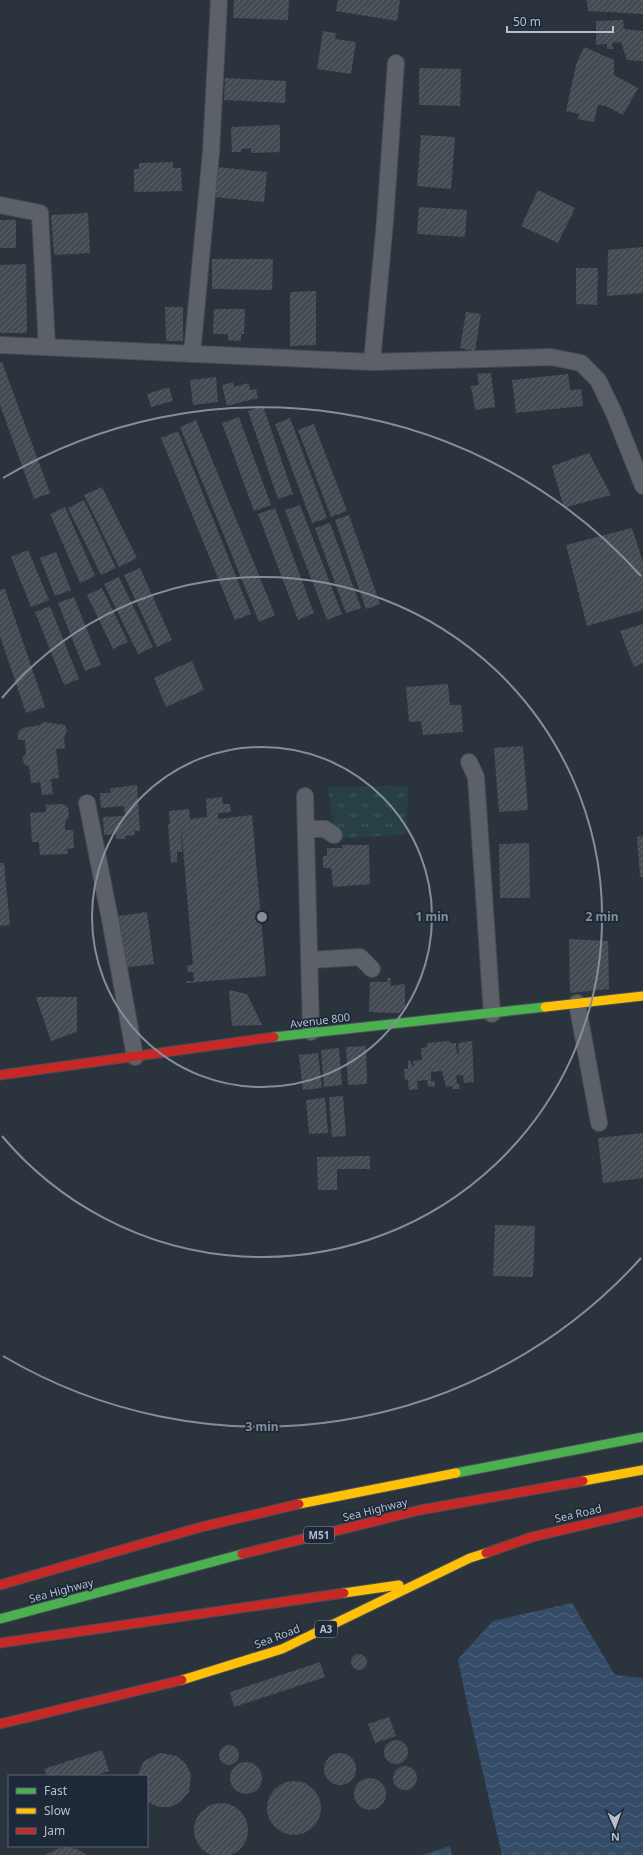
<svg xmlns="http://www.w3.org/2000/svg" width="643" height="1855" viewBox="0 0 643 1855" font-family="'Noto Sans',sans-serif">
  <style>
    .grass { fill: url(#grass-tufts) }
    .water { fill: url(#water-waves) }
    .building { fill: url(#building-hatch) }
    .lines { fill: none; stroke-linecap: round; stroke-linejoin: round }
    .street-casing { stroke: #474e55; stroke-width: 18 }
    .fast-casing { stroke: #474e55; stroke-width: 11 }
    .slow-casing { stroke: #474e55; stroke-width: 11 }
    .jam-casing { stroke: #474e55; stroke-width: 11 }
    .street { stroke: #5c6169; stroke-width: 16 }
    .fast { stroke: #4caf50; stroke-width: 9 }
    .slow { stroke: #ffc107; stroke-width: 9 }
    .jam { stroke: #c62828; stroke-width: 9 }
    .ring { fill: none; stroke: #858e9a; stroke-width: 2 }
    .labels { text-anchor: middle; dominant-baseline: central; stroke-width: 3.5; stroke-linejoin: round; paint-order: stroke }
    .shield { fill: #1d2939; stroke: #8792a1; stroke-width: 1 }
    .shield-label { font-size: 10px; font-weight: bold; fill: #b5bfcd }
    .street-label { font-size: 11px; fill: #b5bfcd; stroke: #1d2939 }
    .centre { fill: #858e9a; stroke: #1d2939; stroke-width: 2 }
    .ring-label { font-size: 12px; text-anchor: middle; font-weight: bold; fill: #858e9a; stroke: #1d2939; stroke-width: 3.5; stroke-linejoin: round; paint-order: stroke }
  </style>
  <defs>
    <pattern id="grass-tufts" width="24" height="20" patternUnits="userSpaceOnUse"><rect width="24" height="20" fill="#264044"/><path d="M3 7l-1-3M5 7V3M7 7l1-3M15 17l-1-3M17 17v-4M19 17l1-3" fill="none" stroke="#435a5e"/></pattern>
    <pattern id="water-waves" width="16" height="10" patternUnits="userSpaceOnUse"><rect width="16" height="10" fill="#354c69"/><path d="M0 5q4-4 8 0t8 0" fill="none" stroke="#50647d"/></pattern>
    <pattern id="building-hatch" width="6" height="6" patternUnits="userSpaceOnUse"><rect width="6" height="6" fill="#444b52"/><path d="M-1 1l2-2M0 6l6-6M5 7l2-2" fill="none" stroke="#5d636a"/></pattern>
  </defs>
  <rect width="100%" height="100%" fill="#2b333c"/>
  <path class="grass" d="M408,786L407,834L335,839L328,787Z"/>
  <path class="water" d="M572,1603L615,1675L643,1678V1855H502L469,1713L458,1659L493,1621Z
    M450,1846L452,1855H422Z"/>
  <path class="building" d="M234,0H289L288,20L233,18Z
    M338,0H400L397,21L336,11Z
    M587,0H643V14L588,11Z
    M623,20L624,29L643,31V61L627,60L621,42L612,43L613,49H607V44L596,45V21Z
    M323,31L336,33L335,39L356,42L351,74L317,69Z
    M584,47L614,60V75L638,88L623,115L606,106L598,105L594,122L578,119L579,114L566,111L576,65Z
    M419,68L461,69L460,106L419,105Z
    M225,78L286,81L285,103L224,100Z
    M280,125V152L251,153V148L241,149V152H232L231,127Z
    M421,135L455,137L451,189L417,186Z
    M173,162V168H181L182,191L134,192V169H139V163Z
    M217,167L267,172L264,202L214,197Z
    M538,190L575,208L558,243L521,226Z
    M419,207L467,210L465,237L417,234Z
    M88,213L90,253L54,255L51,215Z
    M0,220H16V248H0Z
    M643,247V293L607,296L608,250Z
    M212,259H273L272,290L212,289Z
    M26,264L27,333H0V265Z
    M576,268H598L597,305L576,304Z
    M316,291V345L290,346V292Z
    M165,307H183V341H166Z
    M214,309H245L244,334H241V341L228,340V334H213Z
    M466,312L481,314L475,351L460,348Z
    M2,362L50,493L34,499L0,405V363Z
    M491,373L495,407L475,410L471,386L479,385L477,374Z
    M568,374L570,390L581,389L583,406L516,413L512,380Z
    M216,377L218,402L193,405L190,380Z
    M233,382L234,387L249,383L250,390L256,389L258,398L227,406L222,385Z
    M169,387L173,401L151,407L147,394Z
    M263,406L293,494L278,499L248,411Z
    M239,417L271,505L254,511L222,423Z
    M290,418L327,518L312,523L275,424Z
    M196,420L275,615L259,622L180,427Z
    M314,424L347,511L331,517L298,430Z
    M178,431L251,614L235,620L161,438Z
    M589,453L611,495L564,508L552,466Z
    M102,487L137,558L119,567L84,495Z
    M84,500L116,568L101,575L68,508Z
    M300,505L342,614L327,620L285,510Z
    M65,507L95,576L80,583L50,514Z
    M275,508L314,613L298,620L258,514Z
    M349,515L380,604L366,609L335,520Z
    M330,523L361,608L346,613L315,528Z
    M632,528L643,562V610L587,626L566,545Z
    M28,550L49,600L31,607L11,557Z
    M56,552L71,590L55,596L40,558Z
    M140,568L172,640L157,647L124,575Z
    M119,577L153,647L138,654L104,584Z
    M102,588L128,642L113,649L87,595Z
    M5,589L45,707L26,713L0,636V590Z
    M74,597L101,665L85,671L58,603Z
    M50,606L79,679L64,685L35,612Z
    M643,624V663L634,667L620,631Z
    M192,661L204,690L166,707L154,678Z
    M448,684L450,705H461L463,732L423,735L421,721L409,722L406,687Z
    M44,722L65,725L67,731L64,737L65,748L56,749L59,778L51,779L53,794L42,795L40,782L31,783L29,766L25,765L22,758L26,754L25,740H18V732L23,728L40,725Z
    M523,746L528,810L499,812L494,748Z
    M137,785L140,831H134L135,835L125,836L126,839H116V834L104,835L103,817L125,816L124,806L101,808L100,793H111L110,789L113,788Z
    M222,797L223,804H230L231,812L218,813V819L252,815L266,976L186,983V981H194L193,972H188L187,965H193L181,825L182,852H177V862L171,863L168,824H170L169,811L189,809L190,819L207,817L206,799Z
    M62,804L68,807L69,817L65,822V830H73L74,848L67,849L68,854L40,855L39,842H32L30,813L46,812V805Z
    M643,836V877H640L637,837Z
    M529,843L530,898H500L499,844Z
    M342,845H369L370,884L333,887L331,868H323V856H327V848H342Z
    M0,863H4L10,925L0,926Z
    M147,912L154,964L120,968L113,917Z
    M569,939L608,941L609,989L570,993Z
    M388,978H391L390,986L405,984V1007L399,1013L369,1012L370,982H387Z
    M229,990L247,994L262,1025L232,1026Z
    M36,997H77V1032L51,1041Z
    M450,1041V1043H456L457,1054H459L458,1043L472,1041L474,1082L464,1083L463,1075L456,1076L457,1084H459L460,1089H452V1086L446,1087L442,1071L431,1072V1081H435V1086L428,1087L427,1080L417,1081L418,1089L409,1090L408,1080H405L404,1069H408V1061H411L412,1066H414L413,1061L422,1060L421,1048L427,1047V1043Z
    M366,1046L367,1084L348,1085L346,1047Z
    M339,1048L342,1085L324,1087L321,1050Z
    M318,1053L322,1088L303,1090L299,1055Z
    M343,1096L346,1136L332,1137L329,1097Z
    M325,1098L328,1133L309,1134L306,1100Z
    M643,1133V1178L603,1183L598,1138Z
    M370,1156V1169H337V1190H318L317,1157Z
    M495,1225L535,1226L533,1277L493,1276Z
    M351 1662a8 8 0 1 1 16 0a8 8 0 1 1-16 0Z
    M320,1662L325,1677L234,1707L230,1692Z
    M389,1717L396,1736L375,1743L368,1724Z
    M384 1752a12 12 0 1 1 24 0a12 12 0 1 1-24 0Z
    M219 1755a10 10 0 1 1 20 0a10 10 0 1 1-20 0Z
    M102,1750L109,1771L93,1776H47L44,1769Z
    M160,1753L177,1756L186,1764L191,1775L189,1792L181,1801L171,1807H159L147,1802V1776H137L144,1761Z
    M324 1769a16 16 0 1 1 32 0a16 16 0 1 1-32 0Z
    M230 1778a16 16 0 1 1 32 0a16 16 0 1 1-32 0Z
    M393 1778a12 12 0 1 1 24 0a12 12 0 1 1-24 0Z
    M354 1794a16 16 0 1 1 32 0a16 16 0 1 1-32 0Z
    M267 1808a27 27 0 1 1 54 0a27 27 0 1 1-54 0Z
    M194 1830a27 27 0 1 1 54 0a27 27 0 1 1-54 0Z
    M65,1847L77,1849L87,1855H45L57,1849Z"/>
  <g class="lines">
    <g class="street-casing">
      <path id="street" d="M0,205L40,213L47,347
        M0,345L372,362L551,357L581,363L598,380L614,413L643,486
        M192,354L211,152L219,0
        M372,362L385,221L396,63
        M469,762L476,777L492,1014
        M305,796L311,1032
        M87,803L110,919L135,1057
        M306,829H325L334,835
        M310,960L360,957L372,969
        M577,1003L599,1123"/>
    </g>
    <g class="fast-casing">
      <path id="fast" d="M274,1037L545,1007
        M456,1473L643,1437
        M0,1619L242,1554"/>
    </g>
    <g class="slow-casing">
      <path id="slow" d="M545,1007L643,996
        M583,1481L643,1470
        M299,1504L456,1473
        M344,1593L399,1585
        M182,1680L282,1649L470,1558L486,1553"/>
    </g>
    <g class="jam-casing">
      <path id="jam" d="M0,1075L274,1037
        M486,1553L532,1537L643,1511
        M242,1554L420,1510L583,1481
        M0,1585L201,1527L299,1504
        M0,1643L344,1593
        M0,1724L182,1680"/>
    </g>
    <use href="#street" class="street"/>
    <use href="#fast" class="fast"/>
    <use href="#slow" class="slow"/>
    <use href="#jam" class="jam"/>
  </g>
  <g class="ring">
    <circle cx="262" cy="917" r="170"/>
    <path d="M2 698A340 340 0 1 1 2 1136"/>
    <path d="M641 1258A510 510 0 0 1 3 1356M3 478A510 510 0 0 1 641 576"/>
  </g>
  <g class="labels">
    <g class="shield">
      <rect x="304" y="1527" width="30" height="16" rx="3"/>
      <rect x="315" y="1621" width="22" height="16" rx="3"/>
    </g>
    <g class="shield-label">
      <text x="319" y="1535">M51</text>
      <text x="326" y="1629">A3</text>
    </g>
    <g class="street-label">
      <text transform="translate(320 1020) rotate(-7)">Avenue 800</text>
      <text transform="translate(375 1509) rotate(-14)">Sea Highway</text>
      <text transform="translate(578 1513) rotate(-13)">Sea Road</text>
      <text transform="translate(61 1590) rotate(-15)">Sea Highway</text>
      <text transform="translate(277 1636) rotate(-21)">Sea Road</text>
    </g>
  </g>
  <circle cx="262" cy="917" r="6" class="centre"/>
  <g class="ring-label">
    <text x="432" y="921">1 min</text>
    <text x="602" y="921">2 min</text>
    <text x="262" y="1431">3 min</text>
  </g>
  <rect x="8" y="1775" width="140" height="72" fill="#1d2939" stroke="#5a6574"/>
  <rect x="16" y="1788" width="20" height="6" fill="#4caf50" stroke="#5a6574"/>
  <text x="44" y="1795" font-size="12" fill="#b5bfcd">Fast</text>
  <rect x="16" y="1808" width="20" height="6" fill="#ffc107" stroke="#5a6574"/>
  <text x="44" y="1815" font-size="12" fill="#b5bfcd">Slow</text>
  <rect x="16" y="1828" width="20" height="6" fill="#c62828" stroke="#5a6574"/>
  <text x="44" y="1835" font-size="12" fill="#b5bfcd">Jam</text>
  <g transform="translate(615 1827) rotate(178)" stroke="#1d2939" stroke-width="3" paint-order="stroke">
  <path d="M0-3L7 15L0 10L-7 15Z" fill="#b5bfcd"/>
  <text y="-6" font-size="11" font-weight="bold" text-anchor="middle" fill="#b5bfcd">N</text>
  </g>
  <path d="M507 26v6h106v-6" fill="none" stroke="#b5bfcd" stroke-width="2"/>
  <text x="513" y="26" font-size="12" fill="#b5bfcd" stroke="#1d2939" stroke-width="3" paint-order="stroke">50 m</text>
</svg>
